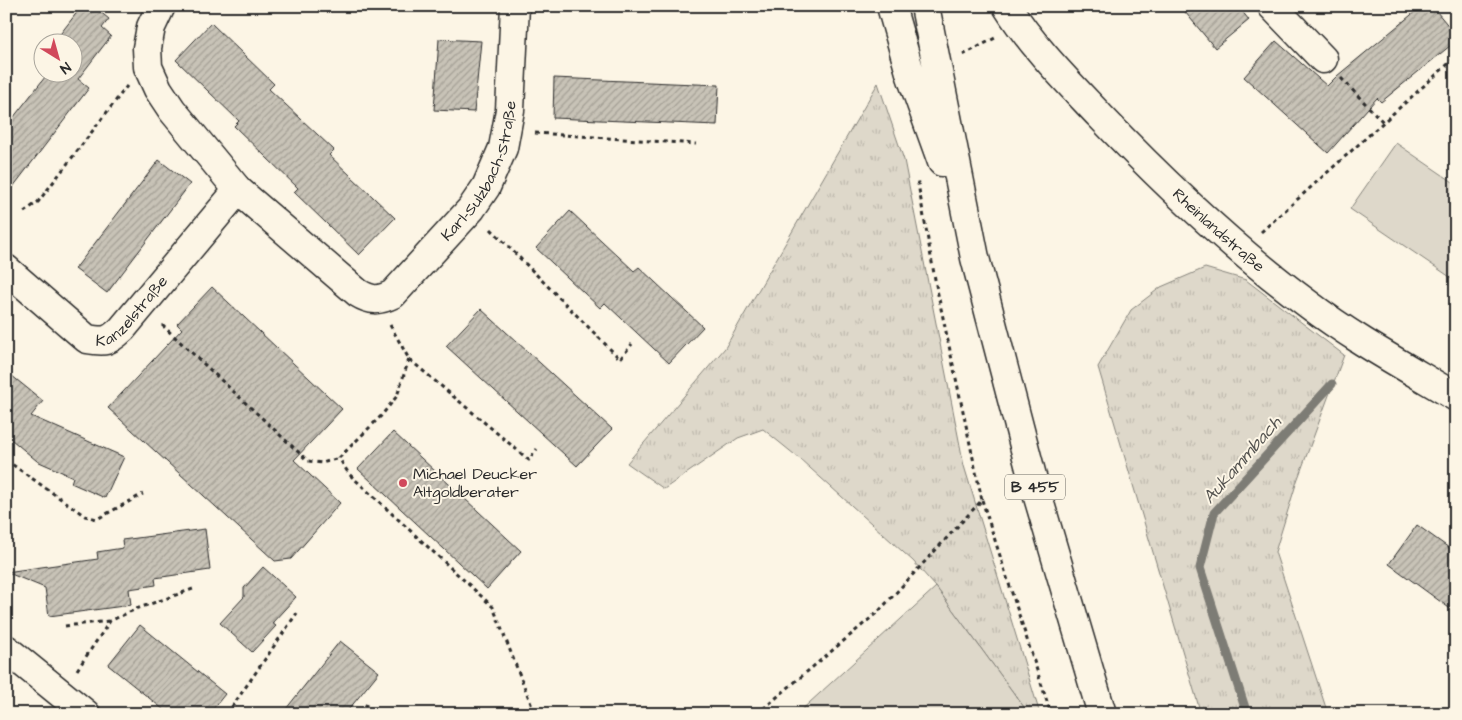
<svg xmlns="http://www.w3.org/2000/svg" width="1462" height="720" viewBox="0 0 1462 720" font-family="'Architects Daughter',sans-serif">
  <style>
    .grass { fill: url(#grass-tufts); stroke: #84827a }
    .garden { fill: #ded8ca; stroke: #84827a }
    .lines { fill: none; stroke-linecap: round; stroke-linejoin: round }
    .stream { stroke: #7d7b74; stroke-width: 9 }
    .building { fill: url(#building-hatch); stroke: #2b2b2b }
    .minor-casing { stroke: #2b2b2b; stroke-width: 31 }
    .major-casing { stroke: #2b2b2b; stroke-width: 31 }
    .path { stroke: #2b2b2b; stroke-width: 3; stroke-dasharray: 4 4; stroke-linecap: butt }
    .minor { stroke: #fcf5e5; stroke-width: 28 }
    .major { stroke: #fcf5e5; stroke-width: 28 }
    .poi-dot { fill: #d1495b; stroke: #fcf5e5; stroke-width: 2 }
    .labels { text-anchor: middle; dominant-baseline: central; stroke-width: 4; stroke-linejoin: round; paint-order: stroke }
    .shield { fill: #fcf5e5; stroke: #6a6863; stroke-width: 1 }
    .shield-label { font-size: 15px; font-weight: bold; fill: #2b2b2b }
    .street-label { font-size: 16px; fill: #2b2b2b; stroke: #fcf5e5 }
    .poi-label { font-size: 16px; fill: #2b2b2b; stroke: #fcf5e5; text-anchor: start }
    .water-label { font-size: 18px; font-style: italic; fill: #545350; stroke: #fcf5e5 }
  </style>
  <defs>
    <pattern id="grass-tufts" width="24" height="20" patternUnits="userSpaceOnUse" patternTransform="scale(1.25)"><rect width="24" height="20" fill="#ded8ca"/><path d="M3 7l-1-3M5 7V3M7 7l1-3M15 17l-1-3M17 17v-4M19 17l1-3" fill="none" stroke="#bfbaae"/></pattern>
    <pattern id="building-hatch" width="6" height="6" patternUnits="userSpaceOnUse" patternTransform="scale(1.25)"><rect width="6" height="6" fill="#c8c3b7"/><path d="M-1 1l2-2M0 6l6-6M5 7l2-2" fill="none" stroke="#a39f95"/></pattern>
  </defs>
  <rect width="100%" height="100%" fill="#fcf5e5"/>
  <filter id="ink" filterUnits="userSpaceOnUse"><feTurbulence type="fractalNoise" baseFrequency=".02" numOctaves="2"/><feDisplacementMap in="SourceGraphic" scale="10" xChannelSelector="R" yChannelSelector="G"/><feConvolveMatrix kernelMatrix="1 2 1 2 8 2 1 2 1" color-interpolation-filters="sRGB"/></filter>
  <g filter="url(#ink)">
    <path class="grass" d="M878,83L904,160L964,466L1040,714H1029L936,587L913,561L800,459L763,429L738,438L664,489L627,463L725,348Z
      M1205,268L1246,280L1344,355L1297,481L1275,552L1328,714H1201L1098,367L1131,310L1161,287Z"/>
    <path class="garden" d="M1396,143L1456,184V281L1350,209Z
      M936,587L1029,714H797Z"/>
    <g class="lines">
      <path class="stream" d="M1247,714L1200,568L1214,513L1332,384"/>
    </g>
    <path class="building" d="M82,6H93L109,19L102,28L111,36L78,79L89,88L6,196V127L49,72H72V42H54Z
      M1180,6H1238L1249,20L1215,48Z
      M1422,6H1432L1456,35V41L1381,102L1377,98L1328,153L1244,77L1276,41L1327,86L1337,76Z
      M211,23L274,84L269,89L334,150L329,155L395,218L359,255L294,192L298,188L234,126L239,121L176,60Z
      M439,39L481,41L474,112L434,110Z
      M554,78L719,85L717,125L553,118Z
      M159,160L190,184L107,293L75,269Z
      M570,211L634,271L639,267L703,327L669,363L605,303L600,308L536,248Z
      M212,287L342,409L294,460L340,503L291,559L275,561L108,408L182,329L177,324Z
      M481,309L612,429L577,466L446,346Z
      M6,371L43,401L31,416L124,457L105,498L71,483L73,477L37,461L12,440L6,447Z
      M393,432L521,551L487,589L358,469Z
      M1417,525L1456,553V613L1389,564Z
      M205,529L210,570L155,578L156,585L129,589L131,605L49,616L45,588L6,572L98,559L97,552L123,548L122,540Z
      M263,567L296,597L272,623L276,626L252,652L220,623L244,597V588Z
      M140,625L225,694L209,714H169L108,665Z
      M340,641L379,672L345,714H282Z"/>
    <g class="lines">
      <g class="minor-casing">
        <g id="minor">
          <path id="s1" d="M161,6L151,27L147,48L148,67L158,89L172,110L238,190L358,293C371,301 379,301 393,294L471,209L486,187L503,148L510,110L515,6"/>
          <path id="s2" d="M1007,6C1032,46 1068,82 1100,116C1165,184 1232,248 1308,304C1354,339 1406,367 1456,397"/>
          <path d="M1272,6L1323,59"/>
          <path id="s3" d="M6,269L87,339C105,342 108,342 122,329L238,190"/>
          <path d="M6,649L86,714"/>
        </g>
      </g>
      <g class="major-casing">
        <path id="major" d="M891,6L911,76L942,162
          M925,6L975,258L1033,480L1102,714"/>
      </g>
      <path class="path" d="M963,55L995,38
        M1341,78L1383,122
        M535,133L696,144
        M24,212L38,202L127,86
        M491,229L620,359L632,344
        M1261,232L1456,57
        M162,325L308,461L322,463L339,458
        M390,325L409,359L529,460L537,449
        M409,359L397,396L381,416L339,458L349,474L493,607L535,714
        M6,460L85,516L97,519L143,494
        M982,500L1051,714
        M65,626L109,621
        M77,670L110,621L136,609L193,589
        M227,714L297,613
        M360,714L369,701
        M757,714L879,611L982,500L936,285L917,178"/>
      <use href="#minor" class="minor"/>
      <use href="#major" class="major"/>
    </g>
  </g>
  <circle class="poi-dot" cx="403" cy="483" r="5"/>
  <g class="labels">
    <rect class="shield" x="1005" y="474.5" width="60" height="25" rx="4"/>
    <g class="shield-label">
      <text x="1035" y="487">B 455</text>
    </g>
    <g class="street-label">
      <text stroke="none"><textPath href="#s1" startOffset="566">Karl-Sulzbach-Straße</textPath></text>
      <text stroke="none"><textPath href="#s2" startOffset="309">Rheinlandstraße</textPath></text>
      <text stroke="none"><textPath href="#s3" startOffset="164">Kanzelstraße</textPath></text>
    </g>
    <g class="poi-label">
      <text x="413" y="474">Michael Deucker<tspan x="413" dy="18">Altgoldberater</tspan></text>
    </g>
    <g class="water-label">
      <text transform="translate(1242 460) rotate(-49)">Aukammbach</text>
    </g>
  </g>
  <rect width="1462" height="720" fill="none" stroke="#fcf5e5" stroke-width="25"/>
  <rect x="12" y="12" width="1437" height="695" fill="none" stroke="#2b2b2b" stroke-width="2" filter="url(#ink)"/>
  <g transform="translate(58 58) rotate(143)"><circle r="24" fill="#fcf5e5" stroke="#a8a49b"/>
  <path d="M0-4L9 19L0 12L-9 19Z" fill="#d1495b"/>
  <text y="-8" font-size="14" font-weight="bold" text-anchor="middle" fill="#2b2b2b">N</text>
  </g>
</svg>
